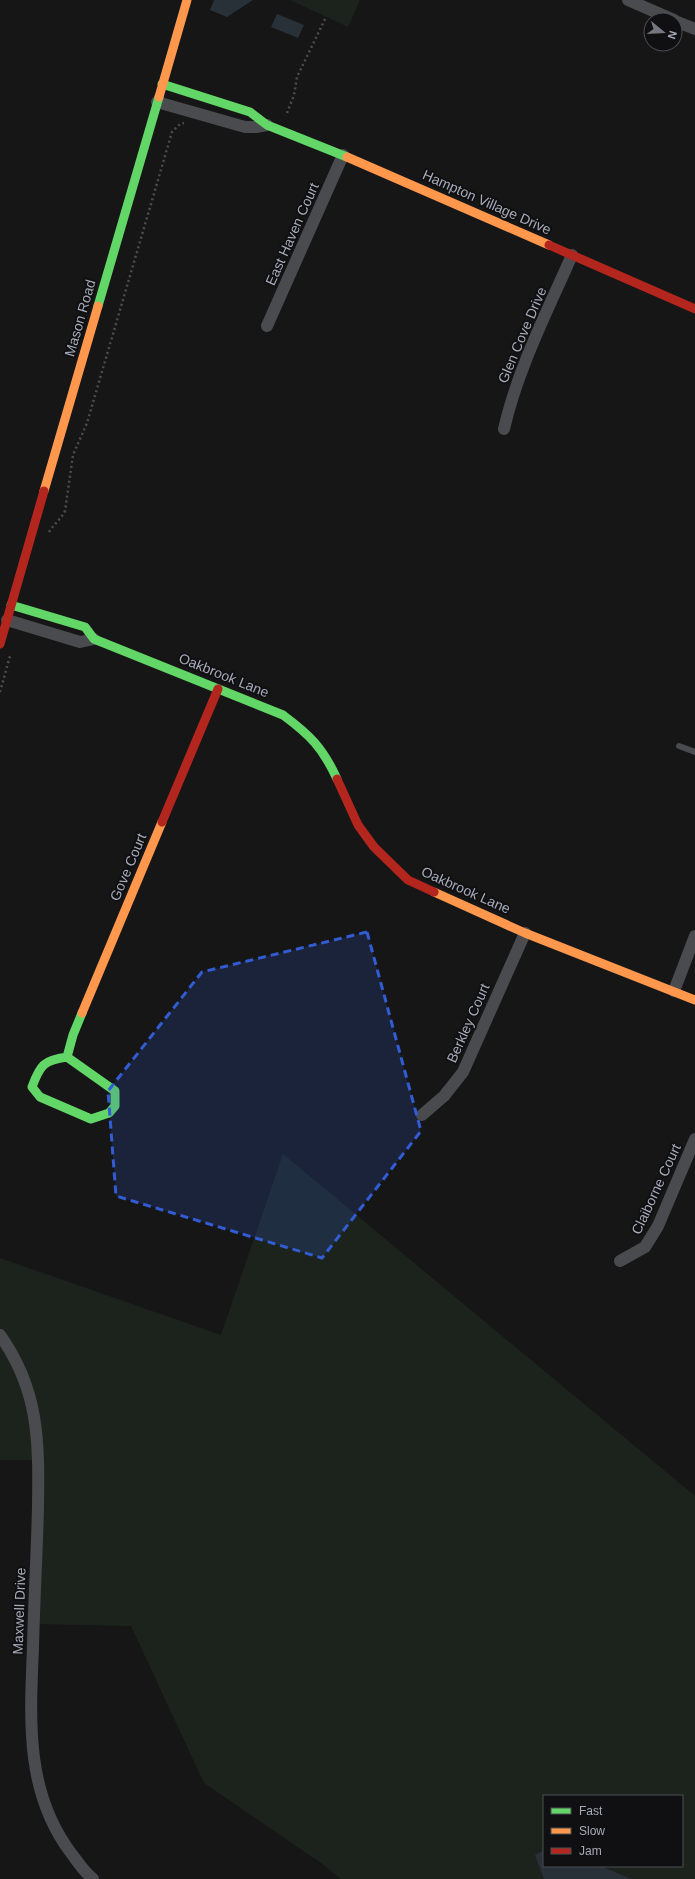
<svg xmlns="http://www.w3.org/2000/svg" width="695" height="1879" viewBox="0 0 695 1879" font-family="Helvetica,sans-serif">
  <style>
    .green { fill: #1c231d; fill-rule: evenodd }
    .water { fill: #283138 }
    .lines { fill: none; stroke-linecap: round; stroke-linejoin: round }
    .path { stroke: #4c4d51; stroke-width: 2.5; stroke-dasharray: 2 3; stroke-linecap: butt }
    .lane { stroke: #4a4b4f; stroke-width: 6 }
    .street { stroke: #4a4b4f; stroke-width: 12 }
    .fast { stroke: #63d668; stroke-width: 9 }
    .slow { stroke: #ff974d; stroke-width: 9 }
    .jam { stroke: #b3261e; stroke-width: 9 }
    .marked { fill: #325cd3; fill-opacity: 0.2; stroke: #325cd3; stroke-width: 3; stroke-dasharray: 8 5; stroke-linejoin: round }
    .labels { text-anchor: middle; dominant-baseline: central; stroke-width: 4; stroke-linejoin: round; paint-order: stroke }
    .street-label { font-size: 14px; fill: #a6abb8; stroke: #101012 }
  </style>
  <rect width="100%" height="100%" fill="#161616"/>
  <path class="green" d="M290,0H360L348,27Z
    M283,1154L695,1496V1879H341L321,1863L204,1783L131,1626L34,1624L38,1460H0V1258L221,1335ZM544,1796H682V1866H544Z"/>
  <path class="water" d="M214,0H253L227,17L210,10Z
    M277,14L304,25L298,38L271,27Z
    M544,1850V1866H601L631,1879H544L535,1855Z"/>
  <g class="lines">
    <path class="path" d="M287,113L294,95L297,77L326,17
      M49,532C54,524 61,519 65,511L73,455L87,423L172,132L180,124L184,123
      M0,692L10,656"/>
    <path class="lane" d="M679,746L695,752"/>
    <path class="street" d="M628,0L674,20
      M675,21L695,29
      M157,102L245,127H256L267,125
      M267,326L343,155
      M504,429C518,368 547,312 572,255
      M7,620L80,642L94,639
      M674,991L695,936
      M422,1115L444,1096L463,1072L525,933
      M620,1261L645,1247L658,1226L695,1139
      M0,1335C39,1390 39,1441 38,1506C37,1553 34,1600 33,1648C30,1720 25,1792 71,1853C78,1862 84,1872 93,1879"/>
    <path class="fast" d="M162,84L250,112L267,125L347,157
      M98,306L159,97
      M11,605L85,627L94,639L283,715C310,735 323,748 337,779
      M67,1057L115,1091V1106L109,1113L91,1119L40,1097L32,1087C40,1065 44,1060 67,1057L73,1035L82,1013"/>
    <path class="slow" d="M159,97L187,0
      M347,157L549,245
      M44,491L98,306
      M434,892L525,933L695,1000
      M82,1013L162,822"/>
    <path class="jam" d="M549,245L695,309
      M0,644L44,491
      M337,779L358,825L374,847L408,880L434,892
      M162,822L218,689"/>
  </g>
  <path class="marked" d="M367,932L421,1131L322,1258L116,1196L108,1091L202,972Z"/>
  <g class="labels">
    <g class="street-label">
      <text transform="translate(487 202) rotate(24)">Hampton Village Drive</text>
      <text transform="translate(292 234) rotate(-66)">East Haven Court</text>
      <text transform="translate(80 318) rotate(-74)">Mason Road</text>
      <text transform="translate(522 335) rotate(-67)">Glen Cove Drive</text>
      <text transform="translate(224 675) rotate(22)">Oakbrook Lane</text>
      <text transform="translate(128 867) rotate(-67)">Gove Court</text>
      <text transform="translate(466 890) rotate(24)">Oakbrook Lane</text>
      <text transform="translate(468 1023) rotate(-66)">Berkley Court</text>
      <text transform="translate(656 1189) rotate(-65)">Claiborne Court</text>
      <text transform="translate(19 1611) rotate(-88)">Maxwell Drive</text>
    </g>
  </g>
  <rect x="543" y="1795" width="140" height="72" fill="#101012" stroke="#4c4e54"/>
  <rect x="551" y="1808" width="20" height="6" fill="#63d668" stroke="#4c4e54"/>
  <text x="579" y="1815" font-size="12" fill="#a6abb8">Fast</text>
  <rect x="551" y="1828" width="20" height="6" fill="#ff974d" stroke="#4c4e54"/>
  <text x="579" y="1835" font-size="12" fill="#a6abb8">Slow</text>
  <rect x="551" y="1848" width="20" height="6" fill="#b3261e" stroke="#4c4e54"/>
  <text x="579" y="1855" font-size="12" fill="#a6abb8">Jam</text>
  <g transform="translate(663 32) rotate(108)"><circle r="19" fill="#101012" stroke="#4c4e54"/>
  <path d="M0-3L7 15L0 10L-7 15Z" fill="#74777f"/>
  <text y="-6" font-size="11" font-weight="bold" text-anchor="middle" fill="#a6abb8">N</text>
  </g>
</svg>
